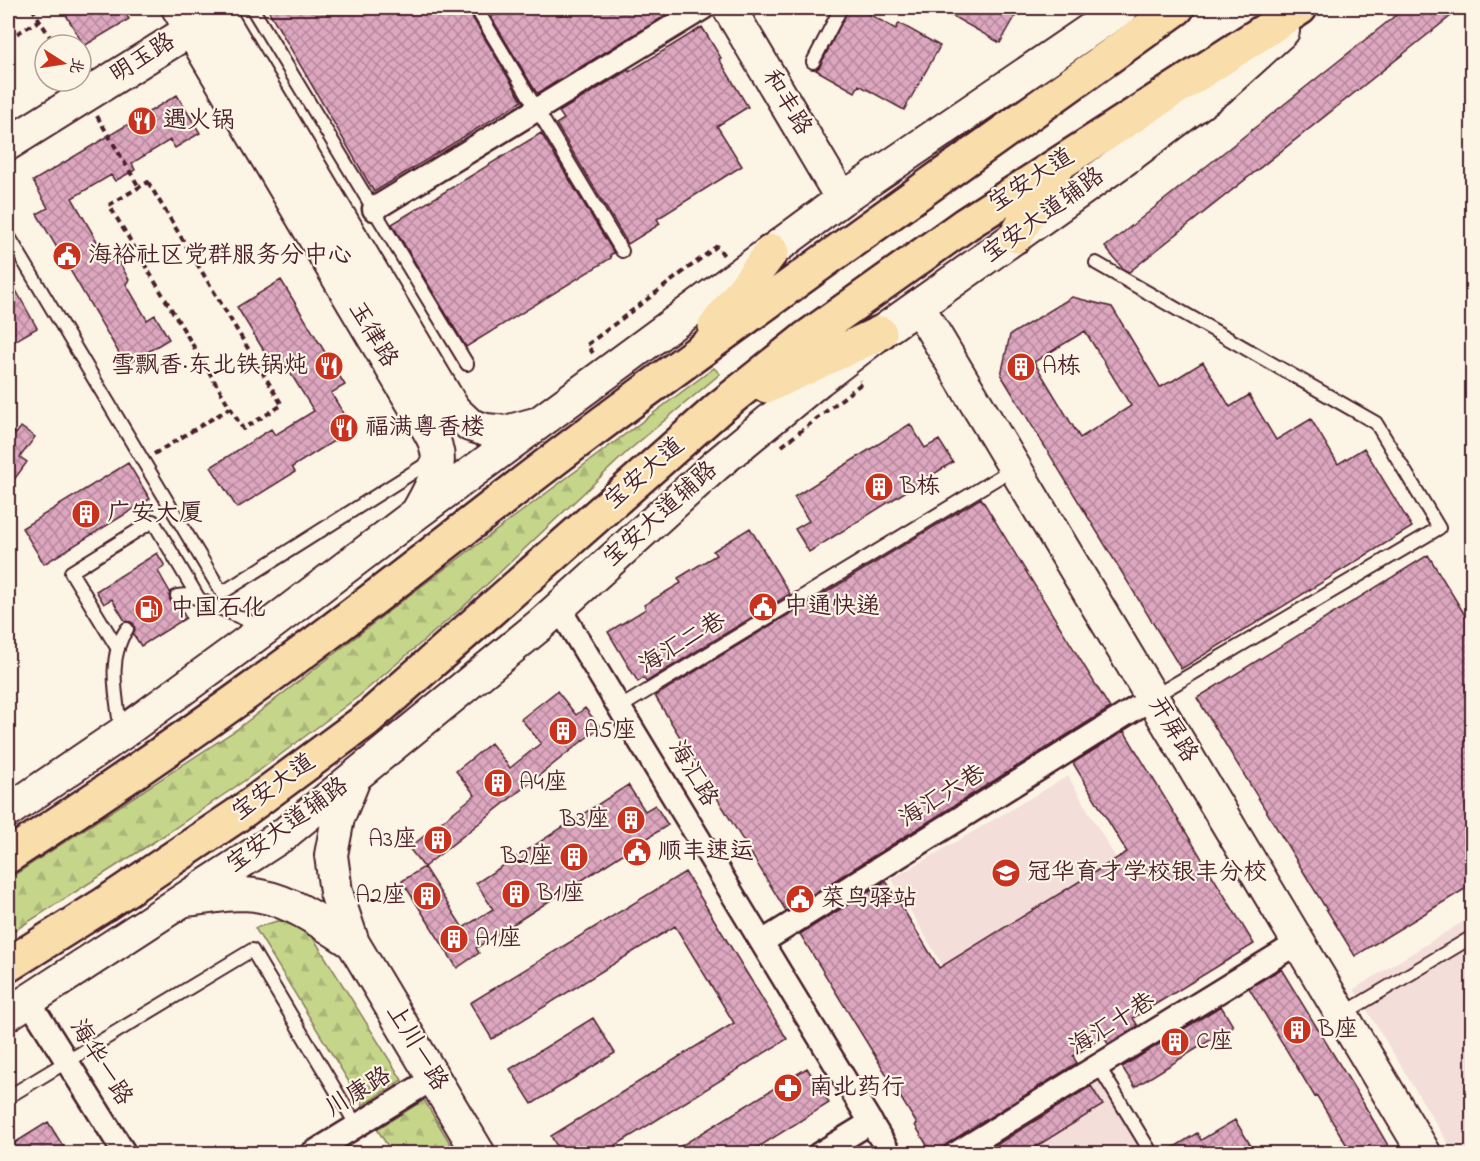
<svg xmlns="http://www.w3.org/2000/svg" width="1480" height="1161" viewBox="0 0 1480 1161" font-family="'Indie Flower','LXGW WenKai TC',sans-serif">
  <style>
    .built { fill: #f3deda }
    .forest { fill: url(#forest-firs); stroke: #887a5b; stroke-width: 1.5 }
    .building { fill: url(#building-cross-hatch); stroke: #4a1f2b; stroke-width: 1.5; fill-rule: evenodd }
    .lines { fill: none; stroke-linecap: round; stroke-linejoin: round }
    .lane-casing { stroke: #4a1f2b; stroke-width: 16 }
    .street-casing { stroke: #4a1f2b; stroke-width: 27 }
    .secondary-casing { stroke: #4a1f2b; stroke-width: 36 }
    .primary-casing { stroke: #4a1f2b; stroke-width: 38 }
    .path { stroke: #4a1f2b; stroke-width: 4; stroke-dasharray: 6 4.5; stroke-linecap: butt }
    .lane { stroke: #fcf5e5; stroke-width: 12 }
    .street { stroke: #fcf5e5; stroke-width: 22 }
    .secondary { stroke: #fcf5e5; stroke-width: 32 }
    .primary { stroke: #f9ddab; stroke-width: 33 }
    .labels { text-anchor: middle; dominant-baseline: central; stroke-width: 4.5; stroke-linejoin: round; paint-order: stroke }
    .street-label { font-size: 24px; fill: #4a1f2b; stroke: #fcf5e5 }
    .poi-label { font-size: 24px; fill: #4a1f2b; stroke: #fcf5e5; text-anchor: start }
  </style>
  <defs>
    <pattern id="forest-firs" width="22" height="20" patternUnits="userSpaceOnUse" patternTransform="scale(1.5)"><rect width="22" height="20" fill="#c5d68b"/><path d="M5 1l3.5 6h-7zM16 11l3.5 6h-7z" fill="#abb778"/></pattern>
    <pattern id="building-cross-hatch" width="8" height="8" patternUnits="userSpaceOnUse" patternTransform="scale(1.5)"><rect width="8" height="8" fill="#dda7bf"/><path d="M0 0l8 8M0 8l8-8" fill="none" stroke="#b5879b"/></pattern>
  </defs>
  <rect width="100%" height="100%" fill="#fcf5e5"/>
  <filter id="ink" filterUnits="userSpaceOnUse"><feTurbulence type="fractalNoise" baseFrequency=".0167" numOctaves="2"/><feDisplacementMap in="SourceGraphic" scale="12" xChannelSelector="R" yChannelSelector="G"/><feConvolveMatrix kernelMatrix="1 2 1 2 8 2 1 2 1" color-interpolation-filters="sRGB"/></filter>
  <g filter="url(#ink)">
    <path class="built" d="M1068,776L1121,867L945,970L892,879Z
      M1472,916V1153H1454L1354,989Z
      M1099,1066L1152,1154H956Z"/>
    <path class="forest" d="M714,368L720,374L628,451L463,607L359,696L260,770L163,836L8,935V879L236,730L407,597Z
      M277,921L288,922L307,928L402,1080L363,1105L255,928Z
      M424,1100L456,1153H392L377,1129Z"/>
    <path class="building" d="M62,8H122L129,19L84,46Z
      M267,8H468L469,12L522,101L374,192Z
      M506,8H678L538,93L536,92L491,17Z
      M849,8H858L896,29L899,23L940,46L904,110L859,85L855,92L816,70L820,66Z
      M938,8H1020L1000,43Z
      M1405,8H1461L1129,272L1123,269L1105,247Z
      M702,27L721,58L719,59L748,107L717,126L742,166L657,219L660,224L628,244L556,124L564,119L559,112L628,70L629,72Z
      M177,95L200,133L175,148L170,140L132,163L135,170L115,181L111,175L72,198L109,262L117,258L129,280L126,284L147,320L155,315L169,339L126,365L37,214L48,208L33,181Z
      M541,133L614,253L610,255L611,258L466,347L392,224Z
      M8,276L37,328L13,342L8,332Z
      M281,280L345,385L331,393L353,429L292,467L295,472L237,508L211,467L271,429L275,435L314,411L286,366L277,372L237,307Z
      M1072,297L1112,307L1160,387L1174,380L1203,362L1230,407L1249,395L1276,440L1311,419L1338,464L1364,448L1412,527L1181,669L1001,375L1010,335ZM1085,331L1131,406L1080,438L1034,362Z
      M910,424L925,448L939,440L953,462L809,552L795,529L809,521L794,497Z
      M8,427L16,434L21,427L35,437L20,457L27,462L8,488Z
      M128,463L150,499L44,564L22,528Z
      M981,498L1110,708L786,911L655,696L799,608V609Z
      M750,528L790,594L646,682L644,678L638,682L608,632L646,609L644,605L681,583L678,578L716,555L713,551Z
      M157,553L165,566L158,571L170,592L169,596L170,600L173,603L178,604L186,618L141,646L133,634L135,630L134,624L131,622L125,621L112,599L104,604L96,591Z
      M1428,555L1473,628V884L1355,956L1197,698Z
      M557,691L576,715L585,708L600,727L424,867L409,848L475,795L456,771L491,743L510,768L541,743L521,719Z
      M1124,731L1254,944L1133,1018L1138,1026L1108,1044L1104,1036L1075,1055L1073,1056L1077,1063L948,1143L943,1147L942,1154H932L915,1125L917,1124L800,934L886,881L939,968L1093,873L1127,852L1073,763Z
      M628,785L645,811L655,805L668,825L476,948L479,953L457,968L402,881L424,867L463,928L493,909L476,883Z
      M685,872L787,1039L602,1154H561L551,1136L734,1023L675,926L492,1039L470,1003Z
      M1281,969L1362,1101L1393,1154H1352L1317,1096L1315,1097L1249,988Z
      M1221,1006L1233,1026L1135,1087L1122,1067Z
      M593,1018L615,1053L532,1104L510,1069Z
      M807,1068L829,1103L747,1154H668Z
      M1091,1086L1103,1105L1024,1154H982Z
      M1235,1120L1256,1154H1163L1197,1133L1201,1140Z
      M48,1122L68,1154H8V1147Z"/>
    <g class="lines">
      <g class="lane-casing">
        <path id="lane" d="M252,8L467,364
          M476,8L622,251
          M813,62L841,8
          M8,235L222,593L423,466L431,456
          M1096,263L1376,423L1439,528L1153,697
          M177,596L187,595L199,599L262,627
          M118,649L71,572L153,521L199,599
          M619,708L1014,468
          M121,733C117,699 106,658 127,629
          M1343,1014L1472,937
          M1098,1065L1152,1154
          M8,1097L252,950L357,1126"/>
      </g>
      <g class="street-casing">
        <path id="street" d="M374,209L703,8
          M559,608L890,1154
          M762,942L1152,698
          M29,1001L125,1154
          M311,1154L434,1078
          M819,1154L871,1122
          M955,1154L1299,942"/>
      </g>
      <g class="secondary-casing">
        <path id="secondary" d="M178,8L428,429C431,435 435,441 436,447C443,470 429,491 418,511
          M215,8L454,410L470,425L486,430L506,432L535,424
          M729,8L842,199
          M8,144L208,19
          M918,306L1425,1154
          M354,779L338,818L331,855L336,892L353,943L479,1154
          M8,811L121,734L266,628L417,513L842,199L1122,8
          M186,900C205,898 224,894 243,894C285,895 319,921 353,943
          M8,1014L283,835L540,625L716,465L819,380L880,333L1132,154L1220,88L1283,31"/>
      </g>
      <g class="primary-casing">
        <path id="primary" d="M1016,236L1054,170
          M715,327L772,251
          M767,386L880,333
          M8,856C106,793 201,727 295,658C394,585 490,507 589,433C783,288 981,149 1177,8
          M8,965L105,904L236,816L366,720L719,408L805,339L966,224L1300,8"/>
      </g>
      <path class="path" d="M32,8L55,45
        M8,39L40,20
        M97,116L139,187
        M148,182L282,405L243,429L109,205Z
        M593,353L587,345L712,250L717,246L725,257
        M782,446L862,383L860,380
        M154,454L230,408"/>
      <use href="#lane" class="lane"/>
      <use href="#street" class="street"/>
      <use href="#secondary" class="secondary"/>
      <use href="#primary" class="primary"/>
    </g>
  </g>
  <defs>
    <g id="restaurant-disc" transform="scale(1.5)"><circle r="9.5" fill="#c8321e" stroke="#fcf5e5"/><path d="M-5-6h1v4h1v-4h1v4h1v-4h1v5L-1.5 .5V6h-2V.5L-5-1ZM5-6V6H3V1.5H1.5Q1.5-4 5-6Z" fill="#fff"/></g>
    <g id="civic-disc" transform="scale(1.5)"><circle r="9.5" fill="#c8321e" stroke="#fcf5e5"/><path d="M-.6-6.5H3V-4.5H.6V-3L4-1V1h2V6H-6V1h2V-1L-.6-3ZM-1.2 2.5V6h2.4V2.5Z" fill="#fff"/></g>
    <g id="building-disc" transform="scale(1.5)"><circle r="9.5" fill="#c8321e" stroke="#fcf5e5"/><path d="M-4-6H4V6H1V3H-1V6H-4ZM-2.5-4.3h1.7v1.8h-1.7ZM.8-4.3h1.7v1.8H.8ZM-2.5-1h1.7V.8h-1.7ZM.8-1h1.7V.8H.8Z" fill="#fff"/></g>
    <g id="fuel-disc" transform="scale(1.5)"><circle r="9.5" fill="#c8321e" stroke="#fcf5e5"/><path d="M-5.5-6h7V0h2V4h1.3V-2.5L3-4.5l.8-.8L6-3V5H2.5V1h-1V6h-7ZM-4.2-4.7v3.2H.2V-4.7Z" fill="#fff"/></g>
    <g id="school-disc" transform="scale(1.5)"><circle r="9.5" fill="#c8321e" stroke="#fcf5e5"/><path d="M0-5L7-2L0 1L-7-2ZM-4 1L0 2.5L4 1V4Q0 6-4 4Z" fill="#fff"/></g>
    <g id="pharmacy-disc" transform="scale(1.5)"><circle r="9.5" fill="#c8321e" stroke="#fcf5e5"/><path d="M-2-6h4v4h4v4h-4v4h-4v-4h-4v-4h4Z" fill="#fff"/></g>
  </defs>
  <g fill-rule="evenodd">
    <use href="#restaurant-disc" x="142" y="121"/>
    <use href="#civic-disc" x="67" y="256"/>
    <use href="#restaurant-disc" x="329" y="366"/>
    <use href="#building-disc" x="1021" y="367"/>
    <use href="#restaurant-disc" x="344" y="428"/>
    <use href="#building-disc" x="879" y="487"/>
    <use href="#building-disc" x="86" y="514"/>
    <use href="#civic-disc" x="763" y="607"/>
    <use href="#fuel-disc" x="149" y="609"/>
    <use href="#building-disc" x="563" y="731"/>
    <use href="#building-disc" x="498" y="783"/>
    <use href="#building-disc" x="631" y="820"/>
    <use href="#building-disc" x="438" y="840"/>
    <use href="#civic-disc" x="637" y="852"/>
    <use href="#building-disc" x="574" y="857"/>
    <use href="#school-disc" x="1006" y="873"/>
    <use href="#building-disc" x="516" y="894"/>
    <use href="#building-disc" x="427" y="896"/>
    <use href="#civic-disc" x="800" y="899"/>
    <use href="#building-disc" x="454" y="939"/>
    <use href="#building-disc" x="1297" y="1030"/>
    <use href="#building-disc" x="1175" y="1042"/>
    <use href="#pharmacy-disc" x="788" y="1088"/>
  </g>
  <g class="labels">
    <g class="street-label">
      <text transform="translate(143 59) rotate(-32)">明玉路</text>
      <text transform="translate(786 103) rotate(59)">和丰路</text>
      <text transform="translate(1032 181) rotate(-33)">宝安大道</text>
      <text transform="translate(1044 216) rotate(-36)">宝安大道辅路</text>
      <text transform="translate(372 335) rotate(59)">玉律路</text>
      <text transform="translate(645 474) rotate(-41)">宝安大道</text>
      <text transform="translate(661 515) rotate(-42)">宝安大道辅路</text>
      <text transform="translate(683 644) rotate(-31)">海汇二巷</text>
      <text transform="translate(1172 730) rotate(59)">开屏路</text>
      <text transform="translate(692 774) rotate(59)">海汇路</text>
      <text transform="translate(274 788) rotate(-36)">宝安大道</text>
      <text transform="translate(943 797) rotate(-32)">海汇六巷</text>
      <text transform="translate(288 826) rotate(-36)">宝安大道辅路</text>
      <text transform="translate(1113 1025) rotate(-32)">海汇十巷</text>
      <text transform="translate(416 1048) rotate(59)">上川一路</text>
      <text transform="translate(100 1063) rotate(58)">海华一路</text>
      <text transform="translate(359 1093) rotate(-32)">川康路</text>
    </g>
    <g class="poi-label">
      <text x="163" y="121">遇火锅</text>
      <text x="88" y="256">海裕社区党群服务分中心</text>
      <text x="308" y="366" text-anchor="end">雪飘香·东北铁锅炖</text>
      <text x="1042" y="367">A栋</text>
      <text x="365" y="428">福满粤香楼</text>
      <text x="900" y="487">B栋</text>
      <text x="107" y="514">广安大厦</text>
      <text x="784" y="607">中通快递</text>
      <text x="170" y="609">中国石化</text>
      <text x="584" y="731">A5座</text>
      <text x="519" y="783">A4座</text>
      <text x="610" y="820" text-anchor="end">B3座</text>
      <text x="417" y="840" text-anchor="end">A3座</text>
      <text x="658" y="852">顺丰速运</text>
      <text x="553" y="857" text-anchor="end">B2座</text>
      <text x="1027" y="873">冠华育才学校银丰分校</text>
      <text x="537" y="894">B1座</text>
      <text x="406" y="896" text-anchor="end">A2座</text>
      <text x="821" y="899">菜鸟驿站</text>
      <text x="475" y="939">A1座</text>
      <text x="1318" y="1030">B座</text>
      <text x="1196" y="1042">C座</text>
      <text x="809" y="1088">南北药行</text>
    </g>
  </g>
  <rect width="1480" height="1161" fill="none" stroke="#fcf5e5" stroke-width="30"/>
  <rect x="15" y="15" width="1450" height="1131" fill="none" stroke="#4a1f2b" stroke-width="2" filter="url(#ink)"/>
  <g transform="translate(63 63) rotate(102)"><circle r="28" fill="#fcf5e5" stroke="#b59f9b" stroke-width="1.5"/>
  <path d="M0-4.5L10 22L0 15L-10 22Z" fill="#c8321e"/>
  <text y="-9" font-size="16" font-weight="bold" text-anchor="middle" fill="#4a1f2b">北</text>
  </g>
</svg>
